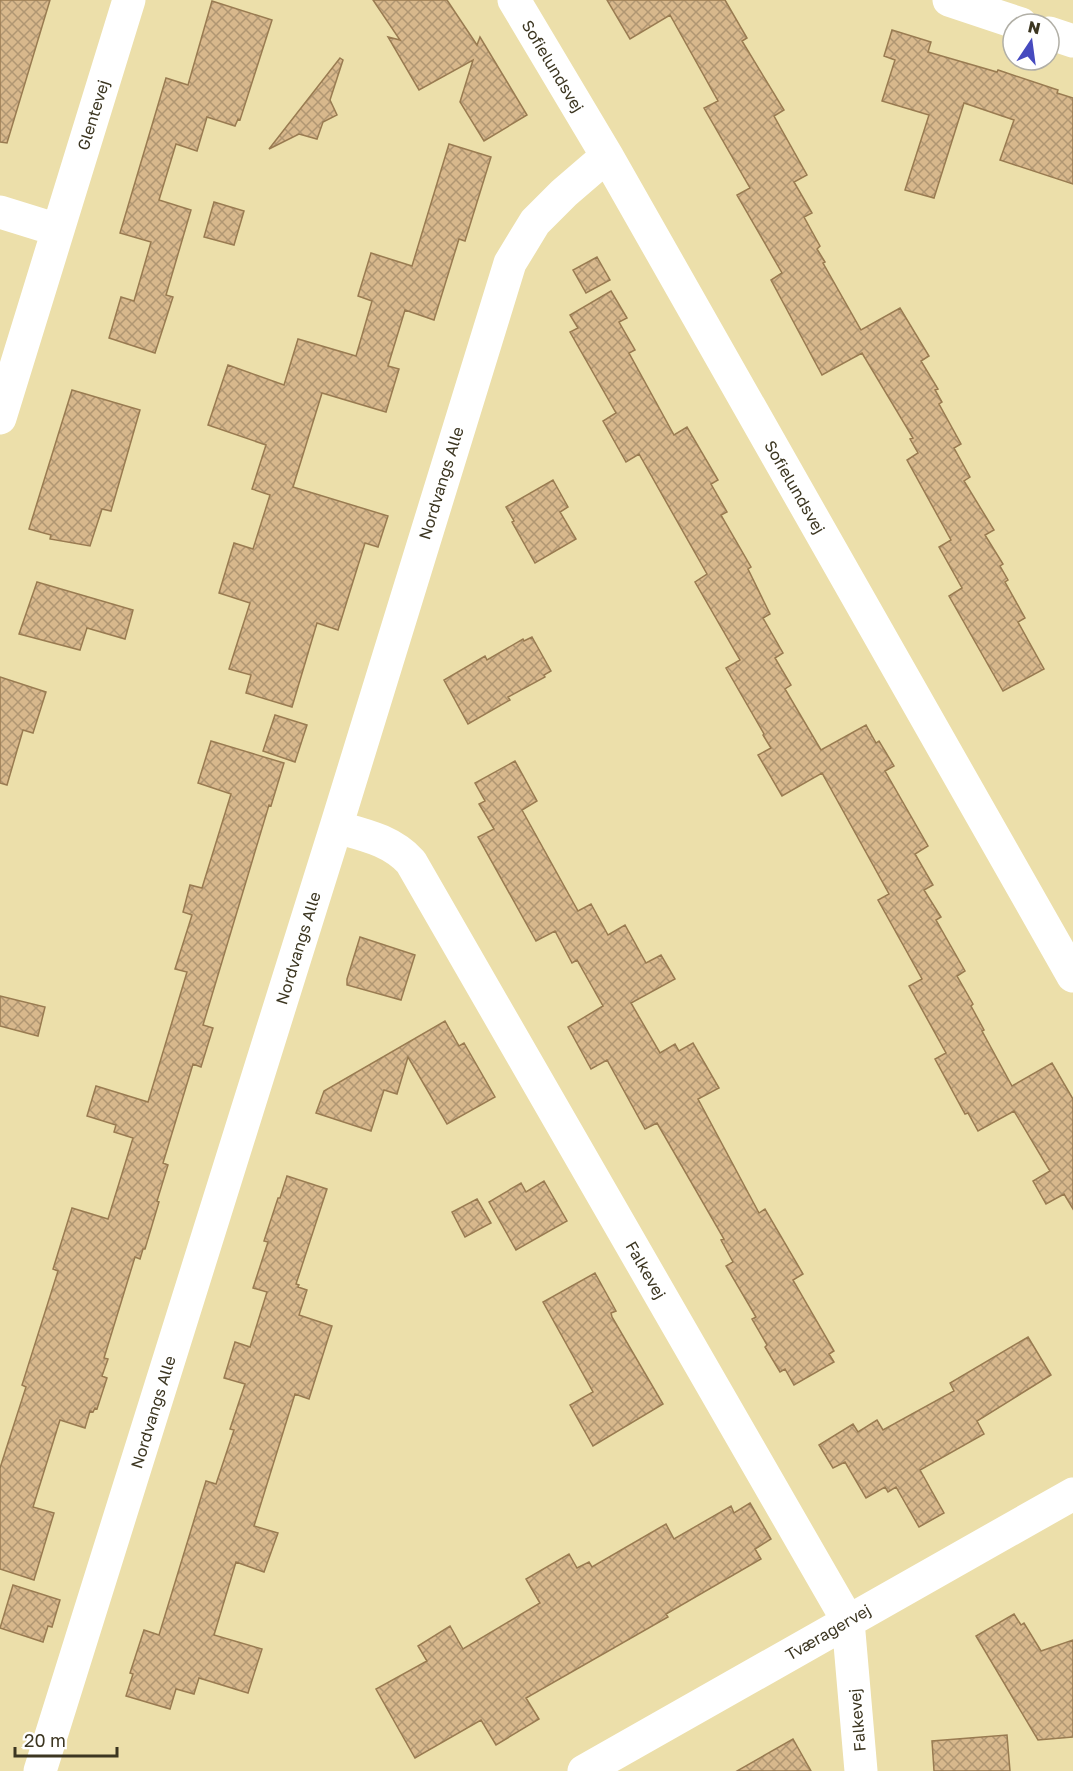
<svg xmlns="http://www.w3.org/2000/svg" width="1073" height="1771" viewBox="0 0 1073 1771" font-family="'Golos Text',sans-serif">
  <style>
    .building { fill: url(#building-cross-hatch); stroke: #997b51; stroke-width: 1.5 }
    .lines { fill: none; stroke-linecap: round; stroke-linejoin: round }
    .minor { stroke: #fff; stroke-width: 33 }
    .labels { text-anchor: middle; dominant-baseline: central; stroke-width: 5; stroke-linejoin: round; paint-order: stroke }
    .street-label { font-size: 16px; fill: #3c3621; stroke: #fff }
  </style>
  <defs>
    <pattern id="building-cross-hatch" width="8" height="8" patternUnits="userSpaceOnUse" patternTransform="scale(1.5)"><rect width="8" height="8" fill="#d8b88c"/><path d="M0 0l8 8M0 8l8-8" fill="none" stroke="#b09672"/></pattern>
  </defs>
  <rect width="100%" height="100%" fill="#ecdfaa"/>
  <path class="building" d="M0,0H50L7,143L0,142Z
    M373,0H447L477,45L480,37L527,115L484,141L460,102L473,60L419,90L388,37L400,40Z
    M607,0H725L747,38L742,41L784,110L774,116L807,175L794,182L812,213L804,217L820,246L817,249L825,262L823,263L861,330L900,308L929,356L921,361L938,389L935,390L942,402L939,404L961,444L954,448L970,477L964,481L994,530L985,535L1003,564L1000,566L1008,580L1005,582L1025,618L1018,622L1044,669L1003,691L949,596L962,588L939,547L951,540L907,460L918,453L910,439L913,438L862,353L822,375L771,280L782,273L737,195L750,188L704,108L718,101L670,15L630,39Z
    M212,1L272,20L240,120L238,119L235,126L207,117L197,151L176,144L159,200L191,210L166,295L173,297L155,353L109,338L121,297L134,301L151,242L120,233L166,78L188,85Z
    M892,30L931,42L928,52L997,72L998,70L1058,90L1057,93L1073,98V184L1000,160L1014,120L964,103L934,198L905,190L929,115L882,101L895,60L884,56Z
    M340,58L343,60L330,100L337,115L323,122L317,139L299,134L269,149Z
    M449,144L491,157L465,241L459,239L434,320L405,310L388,366L399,369L386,412L322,393L293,487L388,516L378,547L365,543L338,630L317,623L292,707L246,693L251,675L229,669L250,603L219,593L234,543L253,549L270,495L252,489L266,445L208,425L228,365L284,385L298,339L356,356L372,301L358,296L371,253L412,266Z
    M214,202L244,211L234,245L204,237Z
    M597,257L610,280L586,293L573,270Z
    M611,291L627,318L619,322L635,350L629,353L674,435L687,427L718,480L711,484L727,512L721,515L751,567L748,569L770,614L763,618L783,653L775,658L791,685L785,689L821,750L866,725L876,743L879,741L894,766L885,771L928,846L915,854L933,885L924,890L941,917L936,920L965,971L957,976L973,1004L971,1006L984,1030L982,1031L1012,1086L1052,1063L1073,1099V1209L1064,1194L1046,1204L1033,1181L1050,1171L1014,1111L978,1131L968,1113L965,1114L935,1059L946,1053L909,986L922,979L878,900L889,894L822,773L782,796L758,755L771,748L763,735L764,734L726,668L740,660L695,582L707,574L639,454L626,462L603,421L616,413L570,332L578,328L570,315Z
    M72,390L140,410L111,511L102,509L90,546L50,539L51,535L29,529Z
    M553,480L568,507L560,512L576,539L535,563L512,522L514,521L506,507Z
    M37,582L133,610L125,639L87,628L80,650L19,634Z
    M532,637L551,671L544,675L545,677L508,697L510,700L468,724L444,680L485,656L487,660L523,639L524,641Z
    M0,677L46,692L33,733L23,730L7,785L0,783Z
    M275,715L307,725L295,762L263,751Z
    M211,741L284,763L271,806L269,805L203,1025L213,1028L201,1067L193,1064L163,1163L168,1165L157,1201L159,1202L145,1249H143L140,1259L135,1257L104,1358L108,1359L102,1376L107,1378L97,1409L95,1408L93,1412L90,1411L85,1428L60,1420L33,1507L54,1513L34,1580L0,1569V1468L26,1387L22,1385L58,1271L53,1269L72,1208L108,1219L133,1138L114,1132L116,1125L87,1116L96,1086L148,1102L187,972L175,969L192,915L183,912L190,885L202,888L231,794L198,783Z
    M515,761L537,801L522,810L578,911L591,904L608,935L625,925L646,963L661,955L675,979L631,1003L660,1053L675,1044L679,1051L693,1043L719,1088L698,1099L759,1213L765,1209L803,1274L793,1280L834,1351L829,1354L834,1362L794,1385L785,1369L780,1372L765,1347L767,1345L752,1319L756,1317L726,1266L733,1262L721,1240L724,1239L657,1123L645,1129L607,1060L591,1069L568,1027L603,1006L577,960L572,963L555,931L536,941L478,837L494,829L479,804L485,801L475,783Z
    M360,937L415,955L401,1000L347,985V979Z
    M0,996L45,1007L38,1036L0,1026Z
    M445,1021L459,1046L464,1043L495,1097L447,1124L408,1057L397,1094L384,1090L371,1131L316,1113L324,1091Z
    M287,1176L327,1189L296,1284L299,1285L298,1287L307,1290L299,1315L332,1326L309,1399L295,1394L254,1526L278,1533L264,1572L236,1562L214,1635L262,1649L248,1693L199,1678L194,1694L176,1689L170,1709L126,1696L133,1674L130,1673L144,1630L159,1635L206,1481L216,1484L234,1430L230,1429L245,1384L224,1378L235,1342L250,1347L267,1292L253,1288L268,1242L264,1241L278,1198H280Z
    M544,1181L567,1221L516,1250L489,1202L521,1183L526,1192Z
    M477,1199L491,1223L465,1237L452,1212Z
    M595,1273L616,1311L611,1313L612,1317L663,1404L593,1446L570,1405L593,1392L543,1302Z
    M1028,1337L1051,1375L977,1421L984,1434L920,1470L944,1513L919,1527L896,1487L888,1492L885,1487L866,1498L845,1462L833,1468L819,1445L853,1424L858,1432L877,1420L883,1430L954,1391L950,1383Z
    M750,1503L771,1539L755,1549L761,1559L666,1614L668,1617L526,1698L539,1719L496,1745L481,1720L415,1758L376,1689L427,1661L418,1646L450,1626L463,1649L540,1603L526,1579L569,1554L577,1568L589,1562L592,1567L666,1524L674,1539L731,1506L734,1513Z
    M13,1585L60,1600L52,1627L48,1626L43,1642L0,1628Z
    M1014,1614L1021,1625L1024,1623L1041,1651L1073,1640V1737L1038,1740L976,1636Z
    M1007,1735L1010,1771H934L932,1741Z
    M793,1739L811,1771H737Z"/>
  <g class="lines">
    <path class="minor" d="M514,0L607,156L1073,976
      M949,0L1021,24
      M1049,33L1073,41
      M0,212L58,230
      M0,418L129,0
      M336,827C364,835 391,840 411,862L848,1621L861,1771
      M40,1771L336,827L510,263L535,222L564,193L607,156
      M584,1771L1073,1494"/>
  </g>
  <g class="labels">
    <g class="street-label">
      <text transform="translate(553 66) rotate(59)">Sofielundsvej</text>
      <text transform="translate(93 115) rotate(-73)">Glentevej</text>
      <text transform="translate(441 483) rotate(-73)">Nordvangs Alle</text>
      <text transform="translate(795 487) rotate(60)">Sofielundsvej</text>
      <text transform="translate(298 948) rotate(-73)">Nordvangs Alle</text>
      <text transform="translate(646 1270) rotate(60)">Falkevej</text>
      <text transform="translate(153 1412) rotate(-73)">Nordvangs Alle</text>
      <text transform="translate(828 1632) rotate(-30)">Tværagervej</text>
      <text transform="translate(857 1720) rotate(-95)">Falkevej</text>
    </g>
  </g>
  <g transform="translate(1031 42) rotate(13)"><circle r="28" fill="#ffffff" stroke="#b1afa6" stroke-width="1.5"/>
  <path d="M0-4.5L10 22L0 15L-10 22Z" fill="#464abf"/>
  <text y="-9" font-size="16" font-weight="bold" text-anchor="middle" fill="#3c3621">N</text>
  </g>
  <path d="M15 1747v9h102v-9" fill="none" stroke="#3c3621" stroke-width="3"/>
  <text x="24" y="1747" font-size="18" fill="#3c3621" stroke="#ffffff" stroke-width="4.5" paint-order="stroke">20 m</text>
</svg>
